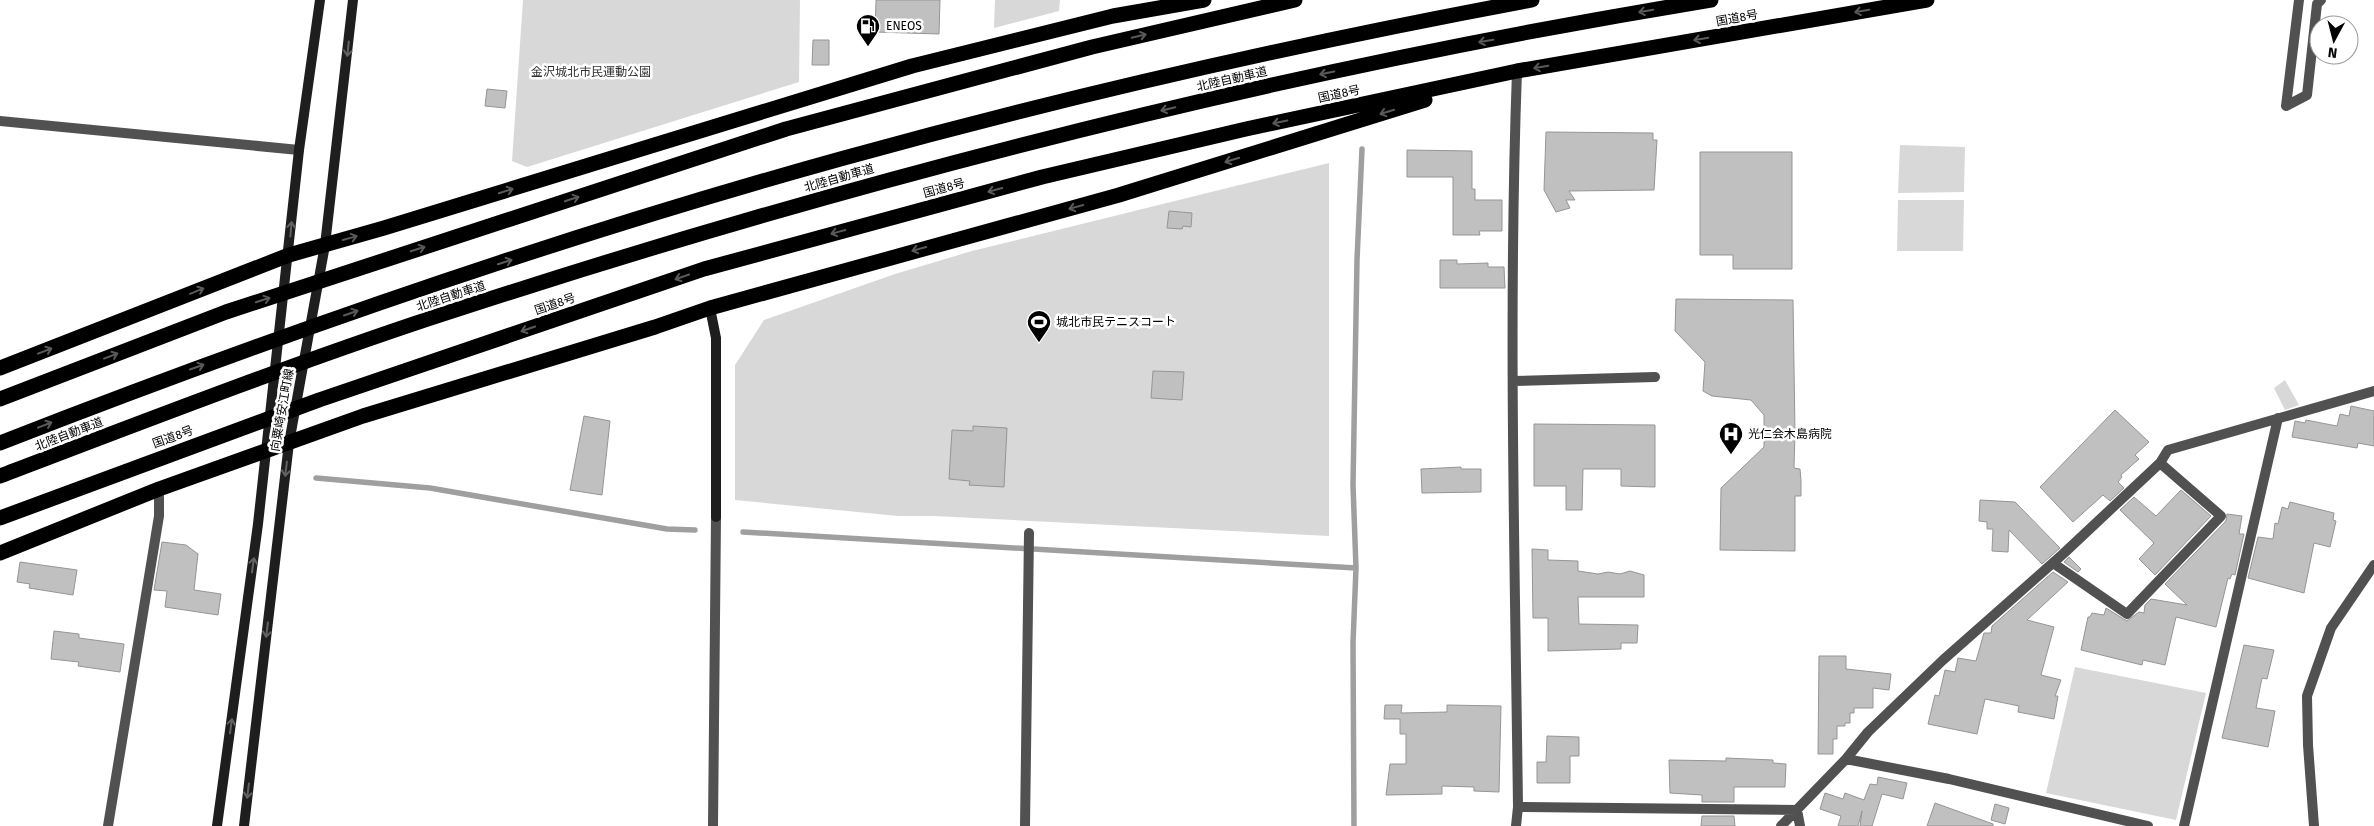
<svg xmlns="http://www.w3.org/2000/svg" width="2374" height="826" viewBox="0 0 2374 826" font-family="'Fira Sans','Noto Sans JP',sans-serif">
  <style>
    .green { fill: #d8d8d8 }
    .lines { fill: none; stroke-linecap: round; stroke-linejoin: round }
    .stream { stroke: #9f9f9f; stroke-width: 5.5 }
    .building { fill: #c0c0c0; stroke: #959595 }
    .street { stroke: #515151; stroke-width: 10 }
    .secondary { stroke: #1e1e1e; stroke-width: 10 }
    .highway { stroke: #000; stroke-width: 15 }
    .oneway { stroke: #595959 }
    .oneway2 { stroke: #626262 }
    .labels { text-anchor: middle; dominant-baseline: central; stroke-width: 5; stroke-linejoin: round; paint-order: stroke }
    .street-label { font-size: 12px; fill: #000; stroke: #fff }
    .poi-label { font-size: 12px; fill: #000; stroke: #fff; text-anchor: start }
    .park-label { font-size: 12px; fill: #2f2f2f; stroke: #fff }
  </style>
  <rect width="100%" height="100%" fill="#fff"/>
  <path class="green" d="M523,0H800L799,82L527,167L512,161Z
    M995,0H1060L1059,11L994,28Z
    M1900,145L1965,147L1964,192L1898,193Z
    M1329,163V536L934,516H898L735,500V365L764,320L895,274L972,251Z
    M1898,200H1964L1963,251H1897Z
    M2285,380L2299,405L2285,410L2274,388Z
    M2075,667L2206,693L2176,820L2046,793Z"/>
  <g class="lines">
    <path class="stream" d="M316,478L430,488L667,529L695,530
      M743,532L1356,568
      M1354,826L1353,643L1356,568L1353,485L1357,260L1362,149"/>
  </g>
  <path class="building" d="M876,0H940L939,34L875,32Z
    M813,40H829V65H812Z
    M487,89L507,91L505,108L485,106Z
    M1546,132L1653,133V140H1657L1654,190L1569,191L1575,200H1566L1570,208L1556,212L1544,190Z
    M1407,150L1472,151V189H1475V200H1502V231H1479L1480,235H1453V177H1407Z
    M1700,152H1792V269H1733V255H1700Z
    M1169,211L1192,213L1191,227L1183,226L1182,229L1167,228Z
    M1440,260H1457V264L1488,263V267H1504L1505,288H1440Z
    M1676,299L1793,300L1795,434L1794,468L1800,469L1801,481V496H1795V551L1720,550L1721,488L1764,447V415L1751,400L1712,396L1703,391L1705,362L1675,331Z
    M1153,371L1184,372L1182,400L1151,398Z
    M2351,406L2374,411V446L2358,443L2357,448L2292,437L2295,421L2305,423L2306,420L2337,426L2340,414L2349,416Z
    M2115,410L2149,442L2135,455L2139,459L2121,475L2122,477L2118,482L2124,488L2110,501L2103,495L2073,522L2040,487Z
    M584,416L610,421L602,495L570,490Z
    M1534,424L1655,425V487L1621,486V469H1583L1582,510H1566V486H1534Z
    M973,426L1007,428L1004,487L969,485L970,481L949,479L952,430L973,431Z
    M1461,467V469H1481V492L1422,493L1421,469Z
    M2181,490L2211,516L2155,575L2139,559L2154,543L2120,510L2134,497L2156,516Z
    M1980,500L2015,502L2060,548L2042,564L2009,530L2008,552L1992,551L1993,529H1987V522L1979,521Z
    M2290,502L2334,513L2333,520L2336,521L2330,547L2314,543L2304,593L2248,578L2258,537L2273,539L2275,523L2278,524L2282,507L2288,509Z
    M2227,514L2242,516L2239,534H2244L2235,575L2232,574L2230,579L2228,578L2216,627L2176,617L2165,665L2143,660L2142,665L2081,650L2088,617H2090L2092,613L2104,615L2106,608L2127,621L2139,612L2144,613L2145,605L2151,599L2187,605L2165,584L2226,521Z
    M162,542L186,545L198,554L194,590L221,594L218,615L165,607L167,591L154,590Z
    M1532,549L1548,550V560L1578,561V571L1598,574L1608,572L1620,574L1630,571L1644,575V597H1578L1579,624L1638,625L1637,643H1621V649L1548,651V618H1533Z
    M2069,557L2081,569L2078,572L2064,562Z
    M20,562L77,570L73,595L29,588L30,584L17,582Z
    M2053,572L2068,582L2027,620L2054,627L2041,675L2061,680L2055,696H2058L2054,719L2018,712L2019,706L1985,699L1977,734L1928,724L1935,695L1939,696L1945,670L1955,672L1958,658L1976,661L1984,633H1991L1992,626Z
    M54,631L79,634V638L124,644L120,672L78,666L79,662L51,659Z
    M2244,645L2274,650L2267,679L2262,678L2256,708L2275,711L2268,747L2222,738Z
    M1819,656H1846V669L1891,674L1889,690L1873,688V708H1854V713H1850V723H1845V726H1837V739H1833V754H1818Z
    M1385,705H1402L1401,713L1447,712V705L1501,706L1499,792L1474,791V787L1442,786V794L1386,795L1390,764H1406V734H1400V719H1384Z
    M1547,736L1579,737V756H1570V783H1537V762H1546Z
    M1726,758L1773,760V763L1786,764L1785,787H1734V802H1702V795L1670,793L1669,760L1726,761Z
    M1878,777L1907,783L1903,799L1882,794L1872,826H1860L1862,811L1858,826H1838L1841,816L1820,809L1825,793L1843,799L1845,793L1864,800L1870,784L1877,785Z
    M1935,803L1993,824V826H1927Z
    M1995,804L2009,808L2005,824L1991,820Z
    M1702,816H1734L1735,826H1701Z"/>
  <g class="lines">
    <path class="street" d="M2299,0L2286,106L2307,95L2317,4L2321,0
      M1517,71C1508,316 1515,562 1518,807L1797,810
      M0,121L299,150
      M1513,381L1655,377
      M2053,563L2127,614L2221,516L2160,463
      M1846,759L1949,779L2148,826
      M1797,810L1800,826
      M108,826L159,516V489
      M713,826L716,517
      M1025,826L1029,533
      M1516,826L1518,807
      M1781,826L1846,759L1868,732L1943,660L2063,554L2160,463L2168,450L2374,391
      M2184,826L2278,418
      M2314,826L2308,745L2307,696L2331,628L2374,565"/>
    <path class="secondary" d="M710,308L716,338V517
      M217,826L258,524L299,150L320,0
      M244,826L289,443L325,245L353,0"/>
    <path class="highway" d="M0,368L289,255L384,228L912,66L1113,16L1204,0
      M0,399L226,312L786,129L1092,47L1295,0
      M0,443C277,335 558,237 844,158C1071,95 1301,43 1532,0
      M0,476C142,422 284,367 428,319C847,181 1276,71 1711,0
      M0,518L319,400L704,269L1042,177L1246,129L1517,71L1927,0
      M0,553L159,489L363,416L655,327L710,308L1119,195L1425,100"/>
  </g>
  <defs><path id="oneway-shaft" d="M-6 0H5M1.5-3L5.5 0L1.5 3" fill="none" stroke-width="1.6" stroke-linecap="round" stroke-linejoin="round" transform="scale(1.25)"/></defs>
  <g class="oneway">
    <use href="#oneway-shaft" transform="translate(1646 11) rotate(170)"/>
    <use href="#oneway-shaft" transform="translate(1862 11) rotate(170)"/>
    <use href="#oneway-shaft" transform="translate(1139 36) rotate(-13)"/>
    <use href="#oneway-shaft" transform="translate(1701 39) rotate(170)"/>
    <use href="#oneway-shaft" transform="translate(1486 41) rotate(170)"/>
    <use href="#oneway-shaft" transform="translate(1541 67) rotate(170)"/>
    <use href="#oneway-shaft" transform="translate(1327 73) rotate(168)"/>
    <use href="#oneway-shaft" transform="translate(1168 109) rotate(167)"/>
    <use href="#oneway-shaft" transform="translate(1387 112) rotate(163)"/>
    <use href="#oneway-shaft" transform="translate(1280 122) rotate(168)"/>
    <use href="#oneway-shaft" transform="translate(1232 160) rotate(163)"/>
    <use href="#oneway-shaft" transform="translate(995 190) rotate(165)"/>
    <use href="#oneway-shaft" transform="translate(506 191) rotate(-17)"/>
    <use href="#oneway-shaft" transform="translate(572 199) rotate(-18)"/>
    <use href="#oneway-shaft" transform="translate(1076 207) rotate(165)"/>
    <use href="#oneway-shaft" transform="translate(838 232) rotate(165)"/>
    <use href="#oneway-shaft" transform="translate(350 238) rotate(-15)"/>
    <use href="#oneway-shaft" transform="translate(418 249) rotate(-18)"/>
    <use href="#oneway-shaft" transform="translate(919 249) rotate(165)"/>
    <use href="#oneway-shaft" transform="translate(505 262) rotate(-18)"/>
    <use href="#oneway-shaft" transform="translate(682 277) rotate(161)"/>
    <use href="#oneway-shaft" transform="translate(197 291) rotate(-22)"/>
    <use href="#oneway-shaft" transform="translate(263 300) rotate(-18)"/>
    <use href="#oneway-shaft" transform="translate(351 313) rotate(-19)"/>
    <use href="#oneway-shaft" transform="translate(528 329) rotate(161)"/>
    <use href="#oneway-shaft" transform="translate(45 351) rotate(-21)"/>
    <use href="#oneway-shaft" transform="translate(111 356) rotate(-21)"/>
    <use href="#oneway-shaft" transform="translate(197 367) rotate(-19)"/>
    <use href="#oneway-shaft" transform="translate(45 425) rotate(-21)"/>
  </g>
  <g class="oneway2">
    <use href="#oneway-shaft" transform="translate(348 49) rotate(96)"/>
    <use href="#oneway-shaft" transform="translate(291 229) rotate(-85)"/>
    <use href="#oneway-shaft" transform="translate(286 469) rotate(97)"/>
    <use href="#oneway-shaft" transform="translate(253 565) rotate(-82)"/>
    <use href="#oneway-shaft" transform="translate(267 630) rotate(97)"/>
    <use href="#oneway-shaft" transform="translate(231 726) rotate(-82)"/>
    <use href="#oneway-shaft" transform="translate(248 791) rotate(97)"/>
  </g>
  <defs>
    <g id="fuel-pin" transform="scale(1.25)"><path d="M0 17L-7.5 6A9.5 9.5 0 1 1 7.5 6Z" fill="#000" stroke="#fff"/><path d="M-5.5-6h7V0h2V4h1.3V-2.5L3-4.5l.8-.8L6-3V5H2.5V1h-1V6h-7ZM-4.2-4.7v3.2H.2V-4.7Z" fill="#fff"/></g>
    <g id="stadium-pin" transform="scale(1.25)"><path d="M0 17L-7.5 6A9.5 9.5 0 1 1 7.5 6Z" fill="#000" stroke="#fff"/><path d="M0-5a6.5 5 0 1 0 0 10a6.5 5 0 1 0 0-10ZM-3.5-1.8h7v3.6h-7Z" fill="#fff"/></g>
    <g id="hospital-pin" transform="scale(1.25)"><path d="M0 17L-7.5 6A9.5 9.5 0 1 1 7.5 6Z" fill="#000" stroke="#fff"/><path d="M-5-5h3v3.5h4V-5h3V5h-3V1.5h-4V5h-3Z" fill="#fff"/></g>
  </defs>
  <g fill-rule="evenodd">
    <use href="#fuel-pin" x="868" y="26"/>
    <use href="#stadium-pin" x="1039" y="322"/>
    <use href="#hospital-pin" x="1731" y="434"/>
  </g>
  <g class="labels">
    <g class="street-label">
      <text transform="translate(1737 18) rotate(-10)">国道8号</text>
      <text transform="translate(1232 79) rotate(-13)">北陸自動車道</text>
      <text transform="translate(1339 94) rotate(-12)">国道8号</text>
      <text transform="translate(839 178) rotate(-16)">北陸自動車道</text>
      <text transform="translate(944 188) rotate(-15)">国道8号</text>
      <text transform="translate(451 296) rotate(-18)">北陸自動車道</text>
      <text transform="translate(555 304) rotate(-19)">国道8号</text>
      <text transform="translate(282 410) rotate(-80)">向粟崎安江町線</text>
      <text transform="translate(69 434) rotate(-21)">北陸自動車道</text>
      <text transform="translate(173 437) rotate(-20)">国道8号</text>
    </g>
    <g class="poi-label">
      <text x="886" y="26">ENEOS</text>
      <text x="1056" y="322">城北市民テニスコート</text>
      <text x="1748" y="434">光仁会木島病院</text>
    </g>
    <g class="park-label">
      <text x="591" y="72">金沢城北市民運動公園</text>
    </g>
  </g>
  <g transform="translate(2334 40) rotate(187)"><circle r="24" fill="#ffffff" stroke="#999999"/>
  <path d="M0-4L9 19L0 12L-9 19Z" fill="#000000"/>
  <text y="-8" font-size="14" font-weight="bold" text-anchor="middle" fill="#000000">N</text>
  </g>
</svg>
